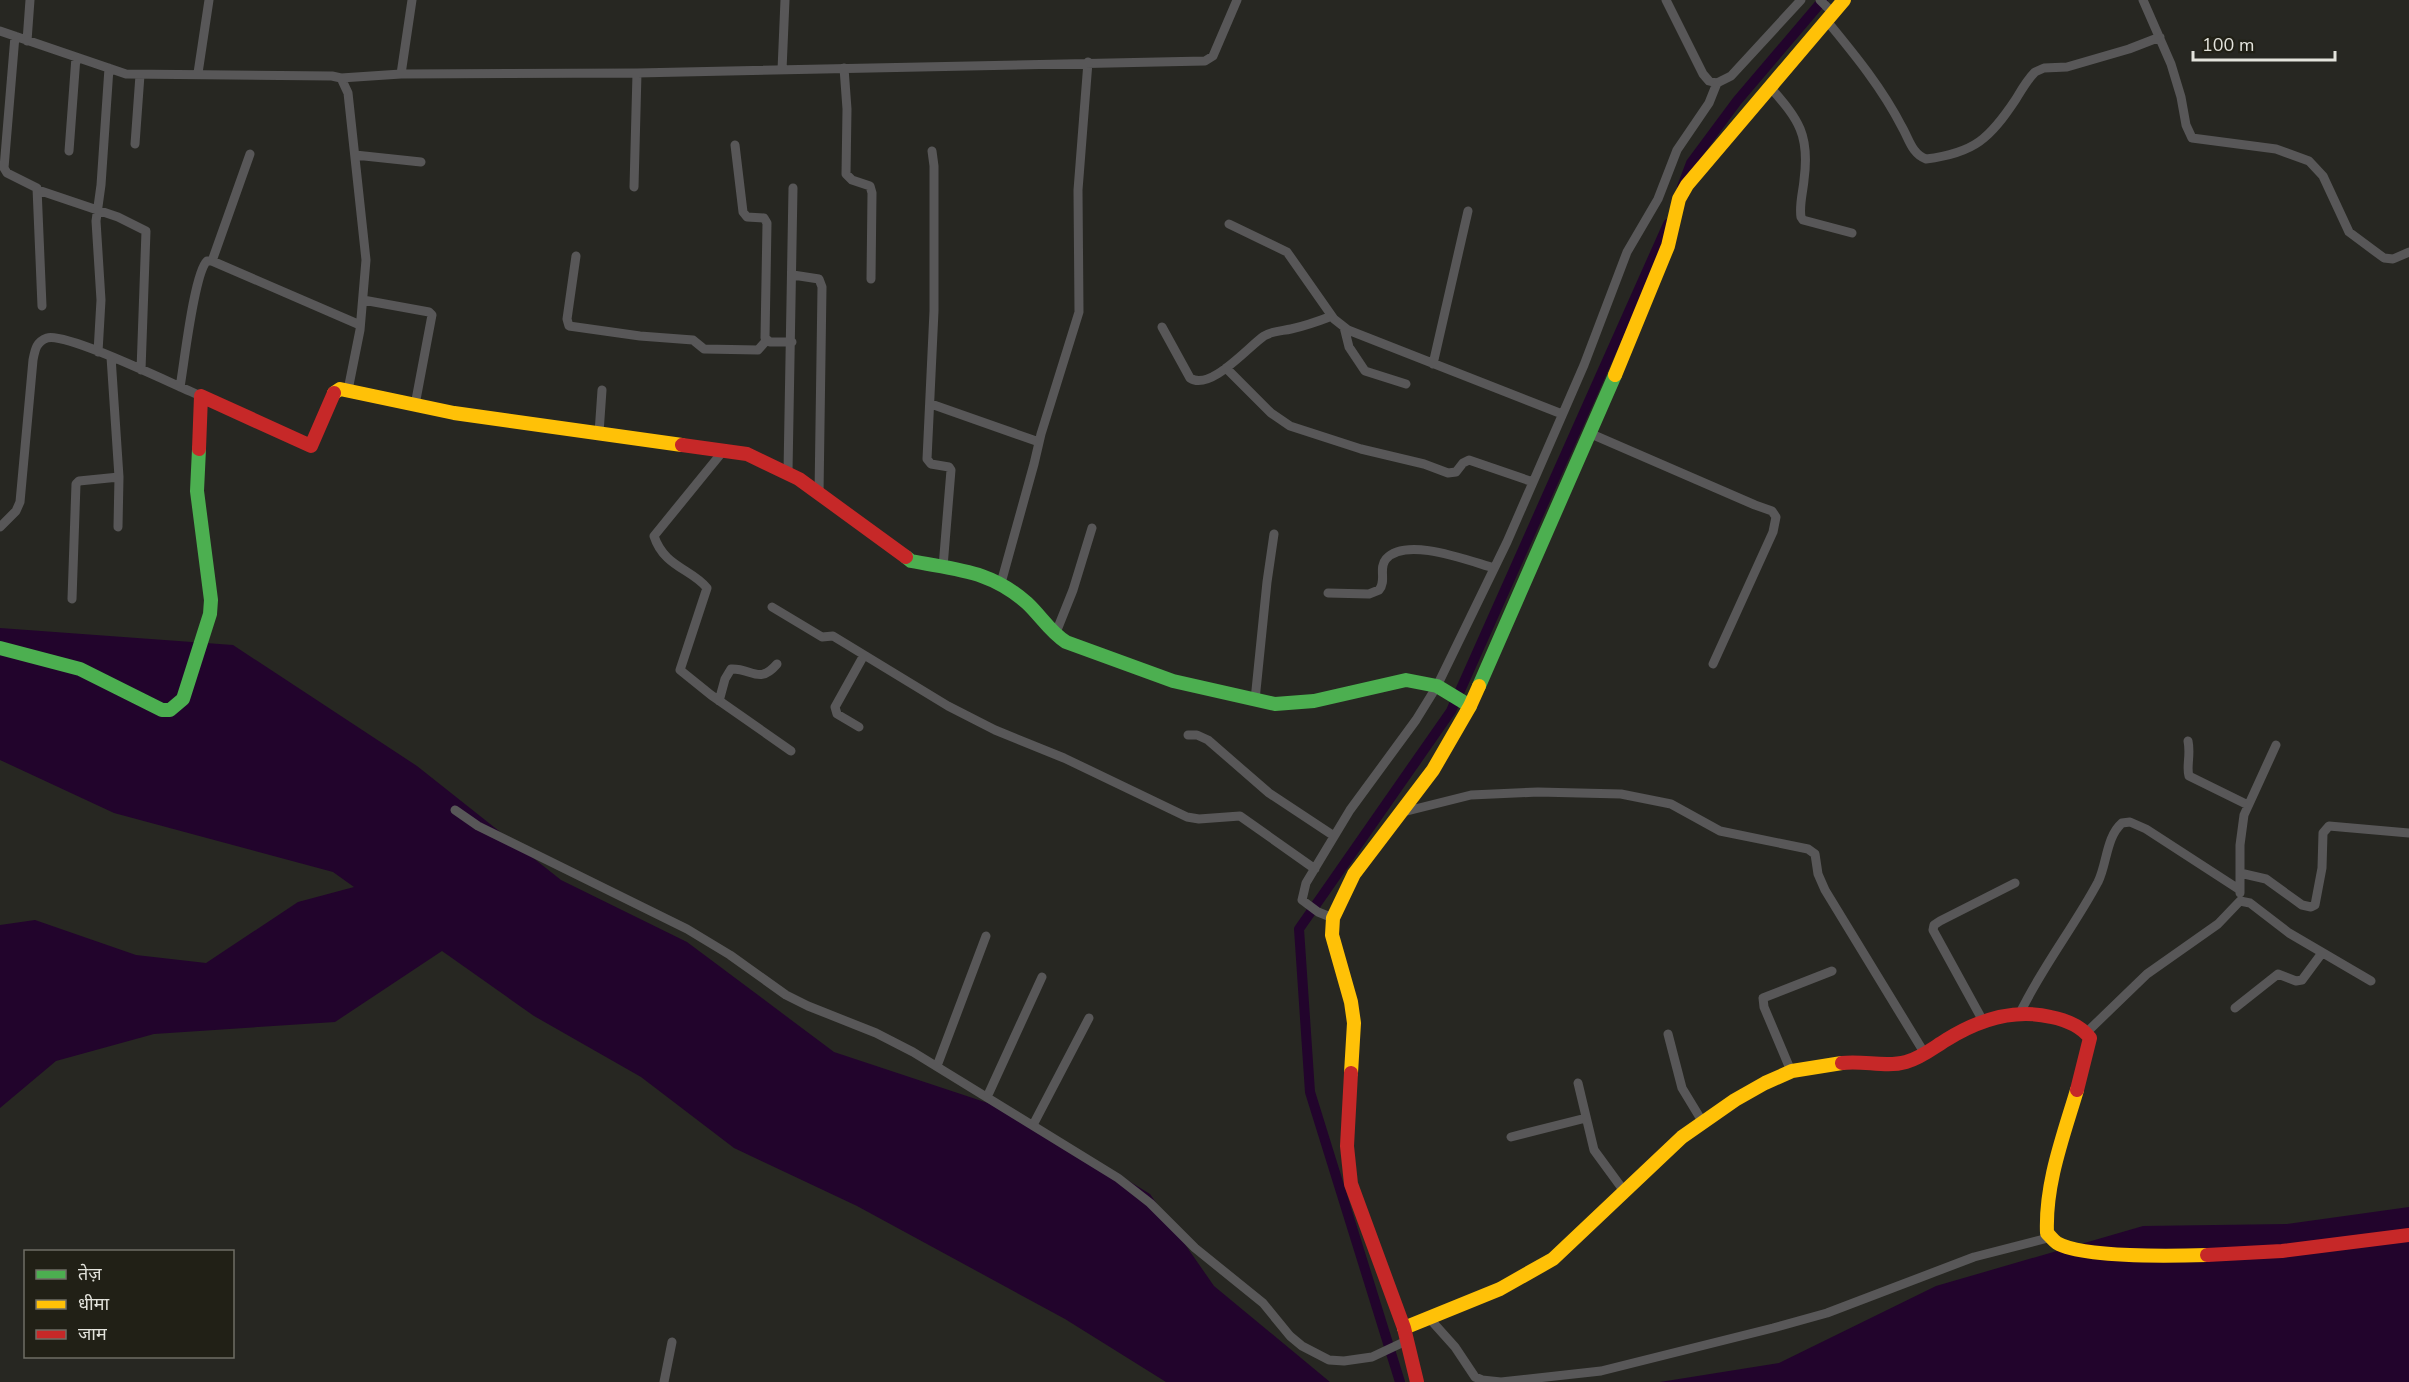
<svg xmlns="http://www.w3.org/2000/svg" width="2409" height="1382" viewBox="0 0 2409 1382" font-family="'Nunito Sans','Noto Sans Devanagari',sans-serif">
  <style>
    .water { fill: #22042c }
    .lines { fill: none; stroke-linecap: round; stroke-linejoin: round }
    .canal { stroke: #22042c; stroke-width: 10 }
    .street { stroke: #585758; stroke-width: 9 }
    .fast { stroke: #4caf50; stroke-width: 14 }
    .slow { stroke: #ffc107; stroke-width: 14 }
    .jam { stroke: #c62828; stroke-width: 14 }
  </style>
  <rect width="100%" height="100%" fill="#272722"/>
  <path class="water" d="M0,628L233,645L417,766L561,880L687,942L834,1052L1018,1113L1150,1194L1214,1286L1330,1382H1166L1065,1319L857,1206L734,1148L641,1077L534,1016L442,951L335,1022L154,1034L56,1061L0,1108V925L35,920L136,955L206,963L298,902L354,887L333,872L114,813L0,760Z
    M2409,1207V1382H1660L1779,1363L1936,1286L2143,1226L2287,1224Z"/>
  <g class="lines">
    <path class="canal" d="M1682,187L1691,163L1737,101L1823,0
      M1400,1382L1310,1092L1299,929L1451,711L1668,224"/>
    <path class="street" d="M1666,0L1703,74L1709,81L1717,83L1731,76L1801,0
      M1820,0L1833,13
      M2143,0L2171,64L2181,97L2186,125L2192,138L2276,149L2309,161L2323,176L2349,232L2384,258L2393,259L2409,252
      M1827,21C1855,55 1882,88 1902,127C1909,139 1912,154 1926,159C1975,153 1990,138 2016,99C2022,89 2027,80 2035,72L2044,68L2067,67L2129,49L2160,37
      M0,31L126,74L332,76L341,78L348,93L366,260L360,330L348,390
      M15,36L4,168L7,173L37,188L42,306
      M27,41L30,0
      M844,68L847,109L846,174L852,180L870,186L872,193L871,279
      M782,70L785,0
      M198,73L209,0
      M401,74L412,0
      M341,78L401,74L637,73L1205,61L1213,56L1237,0
      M1770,87C1799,120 1810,135 1804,180C1803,192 1799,205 1801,217L1803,220L1852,233
      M135,144L140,75
      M735,145L743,212L747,217L764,218L767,223L765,338L770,342H792
      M69,151L76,57
      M932,151L934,166V311L927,459L931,464L949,467L951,470L943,567
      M355,155L421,162
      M634,187L637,73
      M38,190L118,217L146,231L141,370
      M1229,224L1287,252L1334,319L1348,330L1562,414
      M576,256L567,319L569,326L640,336L693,340L704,349L758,350L766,341
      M212,261L250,154
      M793,275L819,279L822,287L819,494
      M363,300L429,312L432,315L415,405
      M1162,327L1190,378C1210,392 1249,346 1264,336C1272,331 1282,331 1291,329C1305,326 1319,321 1332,316
      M1344,327L1349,347L1365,371L1406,384
      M98,352L101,300L96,221L101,185L109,68
      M111,357L119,477L118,527
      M1433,364L1468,211
      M1226,368L1271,413L1290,426L1361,449L1424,464L1448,473L1456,472L1463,463L1469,460L1533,482
      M180,387C184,365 194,273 207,261H212L360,325
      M931,404L1039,442
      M599,433L602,390
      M1589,433L1755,505L1772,511L1776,517L1773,532L1713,664
      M724,450L654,536C664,567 692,569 707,588L680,670L711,695L791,751
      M788,472L793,188
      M0,527L16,511L20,502L33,360C35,350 36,342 47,338C67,332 176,386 201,396
      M1001,583L1034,464L1041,434L1079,312L1078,190L1088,62
      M1328,593L1369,594L1379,590C1387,581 1378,568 1386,559C1406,536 1469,561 1494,568
      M72,599L76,484L79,481L119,477
      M772,607L822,637L833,636L948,706L995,730L1064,758L1187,817L1199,819L1240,816L1315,869
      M1055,635L1073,590L1092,528
      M1255,700L1267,582L1274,534
      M719,701L725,679L731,669C752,668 759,685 777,664
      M859,727L837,714L835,707L864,655
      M1188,735H1197L1208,740L1269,793L1334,836
      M2188,741C2191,755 2186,767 2189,776L2248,805
      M455,810L478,826L687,929L730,955L786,995L808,1006L876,1033L913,1052L1118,1178L1150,1203L1195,1248L1263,1303L1290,1336L1302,1346L1329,1360L1344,1361L1372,1357L1406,1341
      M1403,812L1471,795L1538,792L1621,794L1671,804L1720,831L1808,849L1815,854L1818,874L1825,890L1925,1054
      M2240,873L2266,879L2302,905L2311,907L2315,905L2322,868L2323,833L2329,826L2409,833
      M2240,893V845L2244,815L2276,745
      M1333,918L1318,912L1302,900L1306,883L1350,810L1416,720L1437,686L1507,542L1584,365L1627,252L1658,199L1677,150L1709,103L1717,83
      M2235,1008L2278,974L2296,981L2302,980L2322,953
      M2020,1013C2042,967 2074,927 2098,882C2107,864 2106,837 2122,823L2130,822L2146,829L2240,890
      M1983,1021L1933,930L1934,925L1940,921L2015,883
      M2087,1032L2147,974L2218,924L2240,901L2250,903L2289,933L2371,981
      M1668,1034L1682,1088L1702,1121
      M937,1066L986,936
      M1791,1071L1764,1007L1763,998L1832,971
      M1578,1083L1594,1150L1624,1191
      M987,1097L1042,977
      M1033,1125L1089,1018
      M1511,1137L1586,1118
      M1429,1318L1455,1347L1475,1377L1482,1380L1501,1382L1601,1371L1773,1328L1827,1313L1974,1257L2048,1238
      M664,1382L672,1342"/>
    <path class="fast" d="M906,557L911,561C957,570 990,570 1027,603C1041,616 1050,632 1066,642L1173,681L1275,704L1314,701L1406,680L1437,686L1470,706
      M0,648L80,669L162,710H170L183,699L210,614L211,600L197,491L199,449
      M1479,686L1615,375"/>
    <path class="slow" d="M1615,375L1668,246L1679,199L1687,185L1844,0
      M334,393L340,389L454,413L682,445
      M1351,1073L1354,1023L1351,1002L1332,935L1333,918L1354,874L1433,770L1470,706L1479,686
      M2077,1090C2063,1137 2045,1184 2047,1233C2050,1236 2054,1241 2057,1243C2083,1258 2175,1256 2207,1255
      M1404,1328L1500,1289L1553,1259L1682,1137L1735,1100L1765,1083L1792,1071L1842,1063"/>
    <path class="jam" d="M682,445L747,454L799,479L906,557
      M199,449L201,396L311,446L334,393
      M1842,1063C1864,1060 1885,1068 1906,1062C1921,1058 1933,1048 1946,1040C1978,1020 2014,1008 2051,1017C2066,1020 2080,1025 2090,1038L2077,1090
      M1351,1073L1347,1146L1351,1184L1404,1328L1417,1382
      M2207,1255L2282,1251L2409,1235"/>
  </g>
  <rect x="24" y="1250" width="210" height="108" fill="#212016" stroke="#6f6e65" stroke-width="1.5"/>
  <rect x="36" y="1270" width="30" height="9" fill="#4caf50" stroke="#6f6e65" stroke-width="1.5"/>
  <text x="78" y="1280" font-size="18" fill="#e3e3dc">तेज़</text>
  <rect x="36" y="1300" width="30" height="9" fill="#ffc107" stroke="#6f6e65" stroke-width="1.5"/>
  <text x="78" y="1310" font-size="18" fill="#e3e3dc">धीमा</text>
  <rect x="36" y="1330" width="30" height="9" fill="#c62828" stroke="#6f6e65" stroke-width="1.5"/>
  <text x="78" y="1340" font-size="18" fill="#e3e3dc">जाम</text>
  <path d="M2193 51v9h142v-9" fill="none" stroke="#e3e3dc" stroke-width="3"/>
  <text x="2202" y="51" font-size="18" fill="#e3e3dc" stroke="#212016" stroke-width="4.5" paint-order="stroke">100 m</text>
</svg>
